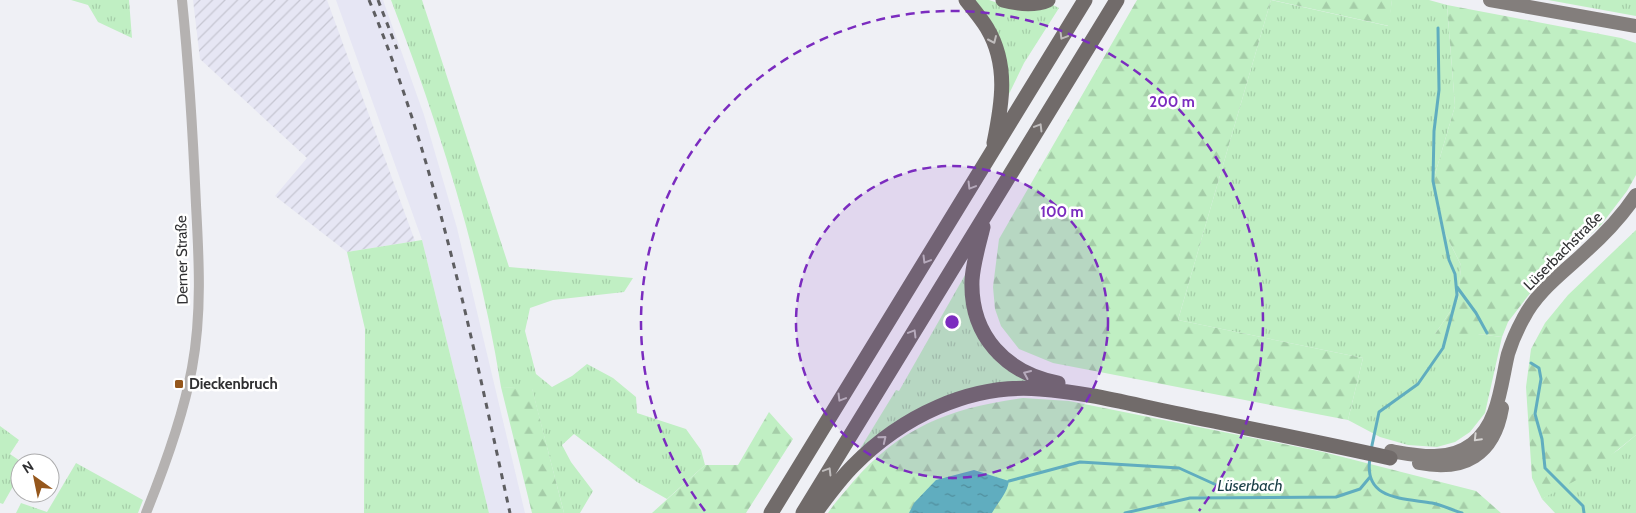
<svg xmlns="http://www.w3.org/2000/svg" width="1636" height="513" viewBox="0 0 1636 513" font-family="Cabin,sans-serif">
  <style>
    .built { fill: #e6e6f4 }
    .industrial { fill: url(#industrial-furrows) }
    .grass { fill: url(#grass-tufts) }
    .forest { fill: url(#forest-firs) }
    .water { fill: url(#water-ripples) }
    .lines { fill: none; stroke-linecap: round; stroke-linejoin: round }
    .stream { stroke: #60adbf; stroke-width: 3 }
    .minor { stroke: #b5b2b1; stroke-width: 10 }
    .major { stroke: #837e7c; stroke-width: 14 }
    .highway { stroke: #716b6a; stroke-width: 15 }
    .rail { stroke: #5e5e61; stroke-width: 3; stroke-dasharray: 6 6; stroke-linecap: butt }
    .oneway { stroke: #bfbcbc }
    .oneway2 { stroke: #d4d2d1 }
    .ring { fill: none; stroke: #7b2cbf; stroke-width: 2.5; stroke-dasharray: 9 6 }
    .poi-dot { fill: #95571c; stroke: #fff; stroke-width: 2 }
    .labels { text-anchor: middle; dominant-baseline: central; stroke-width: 5; stroke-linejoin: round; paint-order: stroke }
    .street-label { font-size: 15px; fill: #303032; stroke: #fff }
    .poi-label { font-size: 15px; font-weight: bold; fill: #303032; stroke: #fff; text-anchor: start }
    .water-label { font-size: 16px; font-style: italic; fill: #183d45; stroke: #fff }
    .centre { fill: #7b2cbf; stroke: #fff; stroke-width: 2.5 }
    .ring-label { font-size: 15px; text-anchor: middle; font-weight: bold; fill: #7b2cbf; stroke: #fff; stroke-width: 5; stroke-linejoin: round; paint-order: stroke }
  </style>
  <defs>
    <pattern id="industrial-furrows" width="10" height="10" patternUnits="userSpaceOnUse" patternTransform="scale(1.25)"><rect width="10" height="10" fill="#e6e6f4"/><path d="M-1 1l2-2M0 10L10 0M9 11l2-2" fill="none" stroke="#c6c6d2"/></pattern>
    <pattern id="grass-tufts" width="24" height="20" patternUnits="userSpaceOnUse" patternTransform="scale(1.25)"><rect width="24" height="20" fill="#c0efc3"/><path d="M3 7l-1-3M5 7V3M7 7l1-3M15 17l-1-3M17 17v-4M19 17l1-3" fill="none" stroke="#a5cda8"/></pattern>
    <pattern id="forest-firs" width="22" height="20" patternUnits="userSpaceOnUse" patternTransform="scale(1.25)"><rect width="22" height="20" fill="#c0efc3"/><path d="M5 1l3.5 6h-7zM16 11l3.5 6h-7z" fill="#a5cda8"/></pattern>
    <pattern id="water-ripples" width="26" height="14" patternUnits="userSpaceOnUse" patternTransform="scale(1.25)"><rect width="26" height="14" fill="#60adbf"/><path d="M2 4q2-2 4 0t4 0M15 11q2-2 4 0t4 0" fill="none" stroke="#508d9c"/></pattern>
  </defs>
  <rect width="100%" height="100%" fill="#eff0f5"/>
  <path class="built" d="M336,0H383L424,115L457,228L525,513H489L422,240Z"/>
  <path class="industrial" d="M193,0H327L415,241L347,252L275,196L307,158L200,59Z"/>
  <path class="grass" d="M71,0H129L132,38L98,22L88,5Z
    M391,0H422L509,267L633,278L624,292L553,300L530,308L525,331L536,374L552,387L572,376L587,364L613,378L636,397L637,413L686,429L701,450L705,465L667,499L637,482L574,434L562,445L571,462L593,491L580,513H564L532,389L501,387C480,254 439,125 391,0Z
    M972,0H989L1013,8L1053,5L1059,8L1024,63L1008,96Z
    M1271,0L1388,26L1392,0H1429L1447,5L1455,106L1433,181L1441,225L1461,265L1458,300L1435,334H1478L1502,337L1485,413L1470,432L1455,442L1437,447L1408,445L1380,437L1348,420L1363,358L1178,320Z
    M1548,0H1636V16Z
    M422,240L489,513H364L365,329L347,252Z
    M965,275L970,310L1030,382L1005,385L860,449L896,390L899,391Z
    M0,426L19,440L10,454L23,463H20V474L3,504L0,503Z
    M1636,435V513H1555L1542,499L1618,450Z
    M76,463L143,500L138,513H16L21,503L47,512Z"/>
  <path class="forest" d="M1137,0H1271L1178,320L1363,358L1348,420L1053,363L1019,349L1001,326L995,309L993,287L999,239Z
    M1272,0H1392L1389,26Z
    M1447,5L1621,38L1636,43V175L1627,191L1601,225L1547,271L1508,322L1502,337L1478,334H1435L1458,300L1461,265L1441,225L1433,181L1455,106Z
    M1636,230V435L1589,473L1542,499L1532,478L1526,387L1531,349L1545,323L1568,295Z
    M501,387L532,388L564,513H532Z
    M1023,398L1069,401L1323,452L1476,491L1501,513H828C835,502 844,493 852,483C901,426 951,408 1023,398Z
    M769,412L793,439L746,513H652L705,465H738Z"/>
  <path class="water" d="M974,470L1009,481C1007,494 998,502 992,513H909L914,503L936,480Z"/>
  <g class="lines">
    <path class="stream" d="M1457,287L1476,313L1487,333
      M1531,363L1539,368L1541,379L1535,414L1542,439L1545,468L1583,506L1584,513
      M1371,450L1379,412L1418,384L1443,348L1457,295L1455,274L1449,260L1433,181L1434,131L1439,90L1438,28
      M1370,458C1363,500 1402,498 1432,503C1442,505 1452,510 1462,513
      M1009,481L1080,462L1179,468L1223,488
      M1125,513L1190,498L1336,497L1360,489L1370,477"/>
    <path class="minor" d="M146,513C165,466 183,417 192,368C202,314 199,259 196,205C193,136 189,68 182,0"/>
    <path class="major" d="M1490,0L1636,26
      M1391,451C1419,456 1448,462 1472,444C1499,424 1501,383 1508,354C1512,341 1517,330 1523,319C1537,291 1563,273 1585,252C1604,235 1622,216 1636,195
      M1419,463C1464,472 1494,455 1502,408"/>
    <path class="highway" d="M966,0C973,9 981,18 987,28C1009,65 1002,104 994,143
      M1003,0C1018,4 1034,6 1048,0
      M983,227C979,244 973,263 972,280C970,336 1006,373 1058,383
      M771,513L1085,0
      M803,513L1117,0
      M815,513C827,497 839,480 853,466C901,417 970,383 1040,389C1085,392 1130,404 1174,413C1246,428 1318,442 1390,458"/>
    <path class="rail" d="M369,0C437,164 472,340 510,513
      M378,0L397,49"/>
  </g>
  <defs><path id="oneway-chevron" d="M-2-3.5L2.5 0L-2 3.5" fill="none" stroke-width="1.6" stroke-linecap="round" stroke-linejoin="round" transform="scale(1.25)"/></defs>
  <g class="oneway">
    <use href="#oneway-chevron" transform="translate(1063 36) rotate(121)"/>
    <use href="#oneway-chevron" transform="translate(993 40) rotate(66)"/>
    <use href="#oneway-chevron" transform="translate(1039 127) rotate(-59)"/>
    <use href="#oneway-chevron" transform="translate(971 186) rotate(121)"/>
    <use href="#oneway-chevron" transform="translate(926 260) rotate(121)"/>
    <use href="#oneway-chevron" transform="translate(913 333) rotate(-59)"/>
    <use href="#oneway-chevron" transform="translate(1027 374) rotate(-156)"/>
    <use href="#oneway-chevron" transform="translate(841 398) rotate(121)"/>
    <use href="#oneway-chevron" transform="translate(883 439) rotate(-39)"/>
    <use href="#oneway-chevron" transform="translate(828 471) rotate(-59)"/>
  </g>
  <use class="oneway2" href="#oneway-chevron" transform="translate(1477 438) rotate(134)"/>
  <circle cx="952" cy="322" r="156" fill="#7b2cbf" fill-opacity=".12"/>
  <g class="ring">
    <circle cx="952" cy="322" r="156"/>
    <path d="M705 511A311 311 0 1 1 1199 511"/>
  </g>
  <rect class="poi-dot" x="174" y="379" width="10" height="10" rx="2.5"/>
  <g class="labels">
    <g class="street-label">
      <text transform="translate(1563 251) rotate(-45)">Lüserbachstraße</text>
      <text transform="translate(182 260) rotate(-91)">Derner Straße</text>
    </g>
    <g class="poi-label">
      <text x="189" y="384">Dieckenbruch</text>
    </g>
    <g class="water-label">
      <text x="1250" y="485">Lüserbach</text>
    </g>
  </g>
  <circle cx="952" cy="322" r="8" class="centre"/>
  <g class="ring-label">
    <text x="1172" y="107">200 m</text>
    <text x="1062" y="217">100 m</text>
  </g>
  <g transform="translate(35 478) rotate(327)"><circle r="24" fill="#ffffff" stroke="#acacad"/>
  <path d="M0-4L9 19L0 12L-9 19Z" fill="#95571c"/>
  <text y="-8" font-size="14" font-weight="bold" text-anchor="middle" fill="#303032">N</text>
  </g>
</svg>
